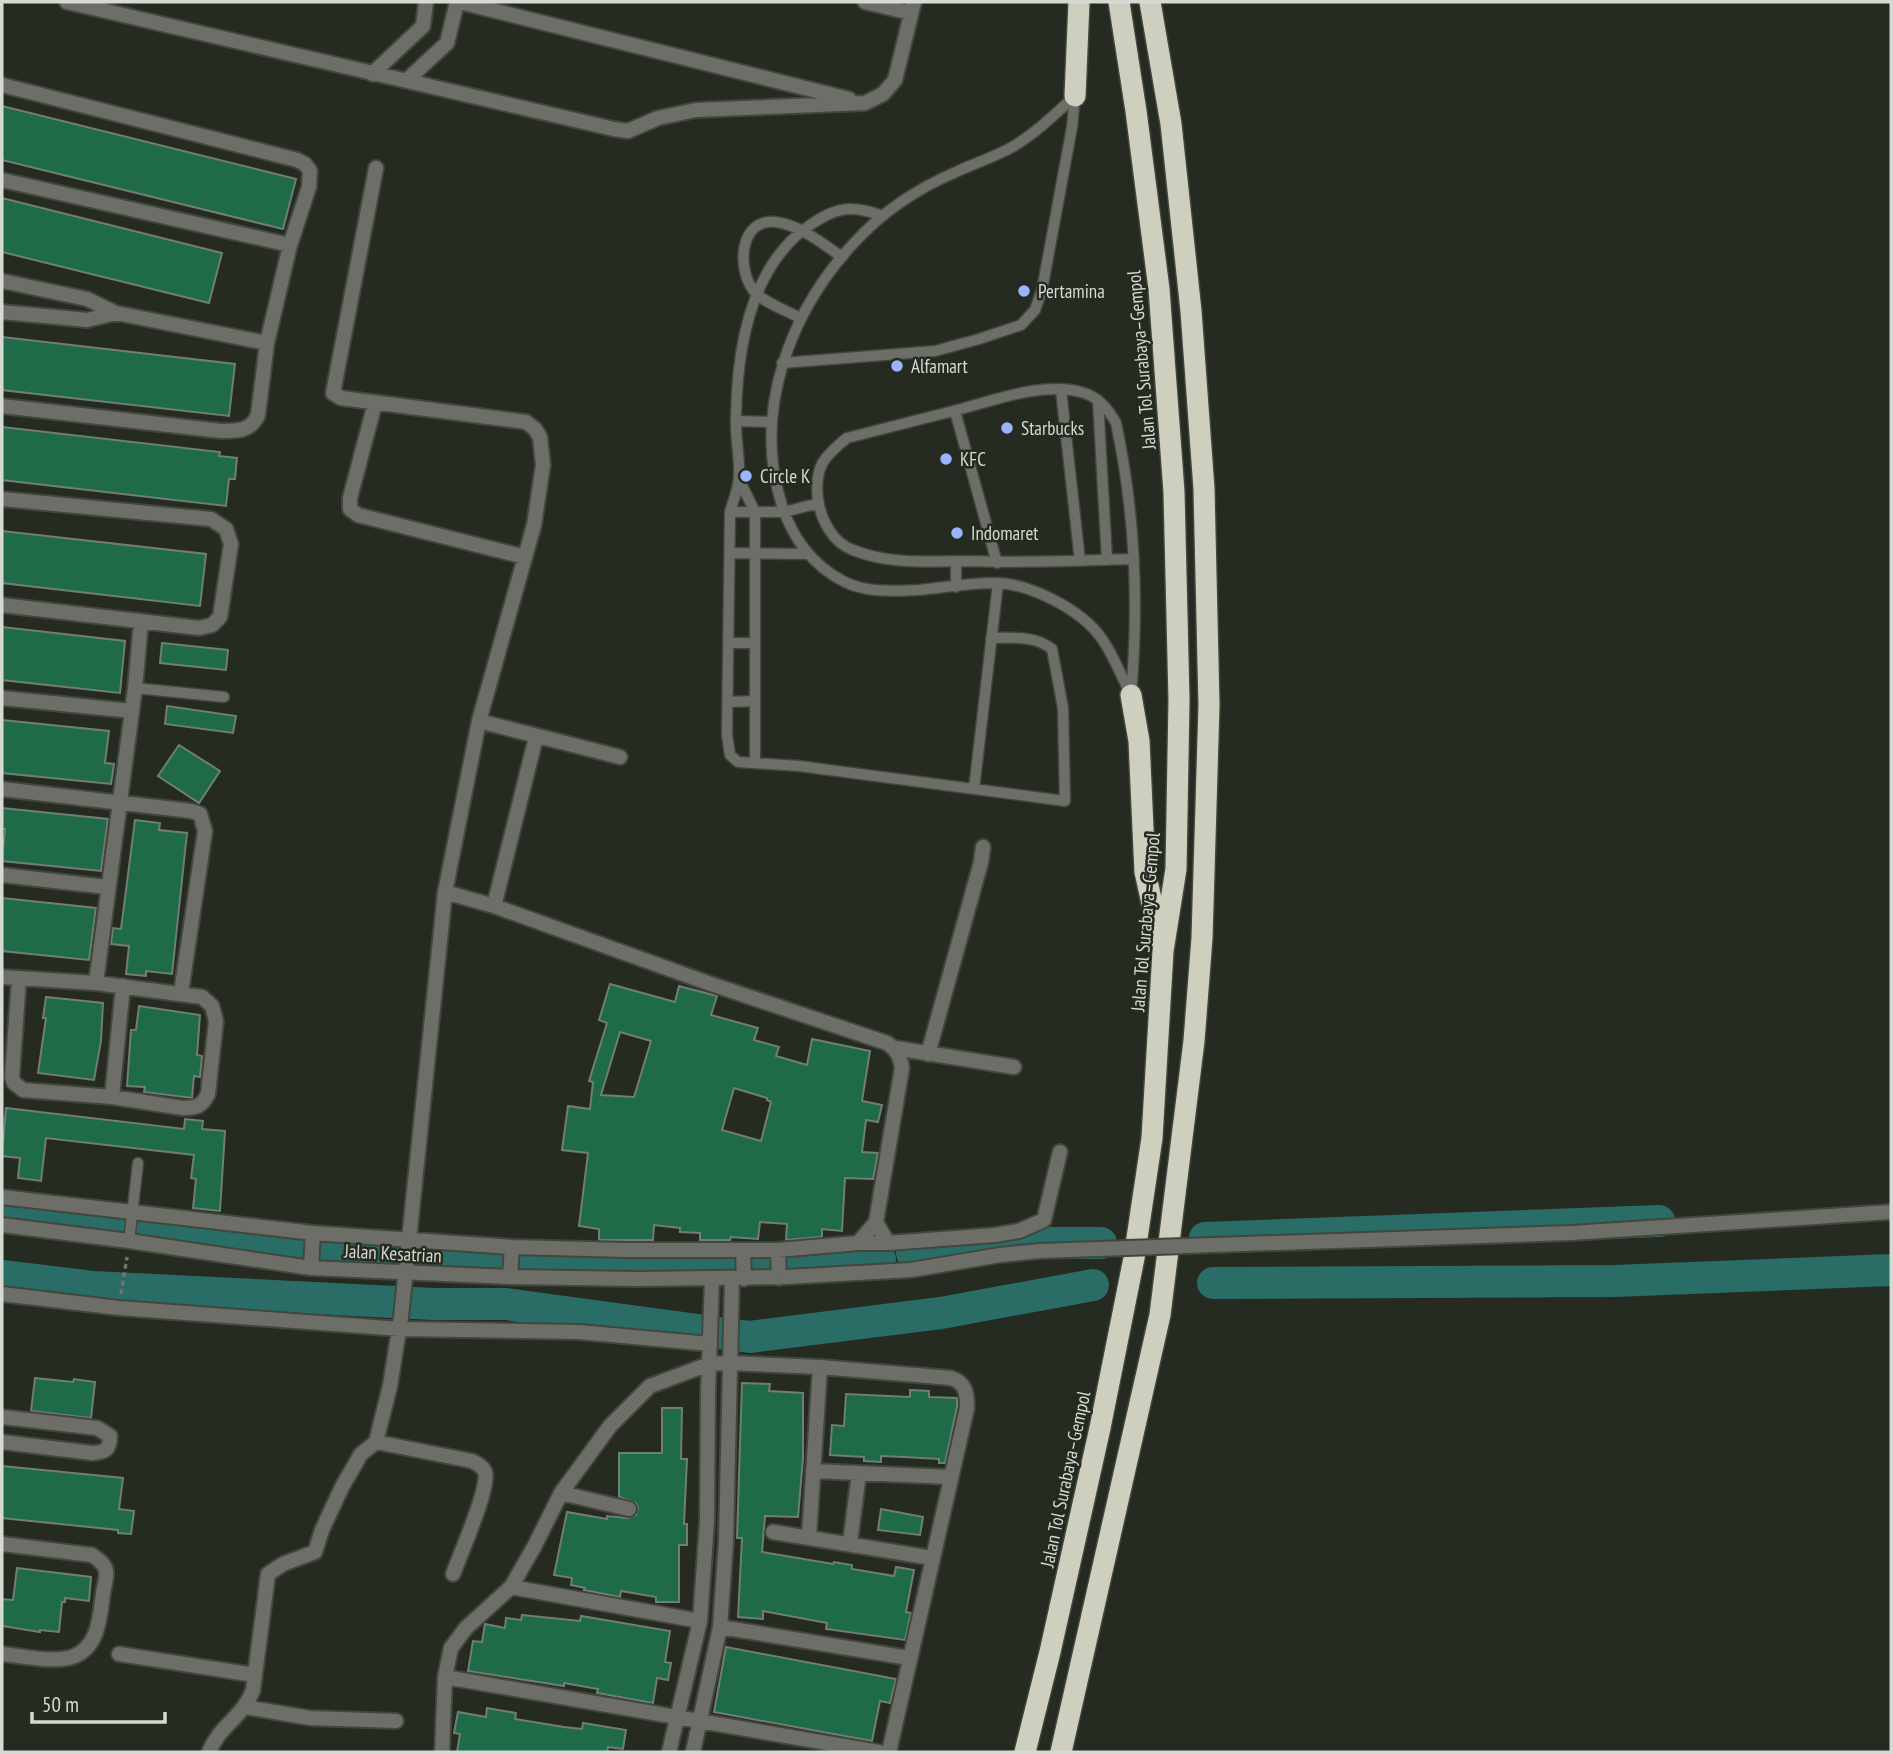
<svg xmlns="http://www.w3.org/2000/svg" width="1893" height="1754" viewBox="0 0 1893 1754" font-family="'PT Sans Narrow',sans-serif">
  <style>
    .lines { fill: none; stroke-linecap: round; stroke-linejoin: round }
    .river { stroke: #2a6d67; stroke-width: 32 }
    .building { fill: #1f6a48; stroke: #707e75; stroke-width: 2; fill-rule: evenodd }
    .service-casing { stroke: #41473d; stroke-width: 13 }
    .minor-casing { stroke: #41473d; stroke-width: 18 }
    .tertiary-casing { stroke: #41473d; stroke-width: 18 }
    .motorway-casing { stroke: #41473d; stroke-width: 24 }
    .path { stroke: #6e736b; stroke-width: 3.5; stroke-dasharray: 5 3.5; stroke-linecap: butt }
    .service { stroke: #6e6e68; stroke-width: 10 }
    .minor { stroke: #6e6e68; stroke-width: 14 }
    .tertiary { stroke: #6e6e68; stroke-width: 14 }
    .motorway { stroke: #cfcfc0; stroke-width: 21 }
    .tertiary-bridge-casing { stroke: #41473d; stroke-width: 18; stroke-linecap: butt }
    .tertiary-bridge { stroke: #6e6e68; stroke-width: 14 }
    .poi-dot { fill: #9ab5fd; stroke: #252b21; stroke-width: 2.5 }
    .labels { text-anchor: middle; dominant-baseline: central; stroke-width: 5; stroke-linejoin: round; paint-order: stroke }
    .poi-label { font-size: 19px; fill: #d5dad3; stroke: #252b21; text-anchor: start }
    .street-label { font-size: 19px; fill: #d5dad3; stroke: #252b21 }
  </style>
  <rect width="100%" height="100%" fill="#252b21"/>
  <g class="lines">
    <path class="river" d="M2,1209L125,1221L384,1252
      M1205,1238L1659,1221
      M428,1253L525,1259L722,1264L880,1259
      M912,1253L1038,1243H1101
      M2,1276L93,1287L434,1304H506L750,1337L941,1313L1093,1285
      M1213,1283L1614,1281L1891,1270"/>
  </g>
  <path class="building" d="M2,106L296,179L283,229L2,160Z
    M2,198L222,253L209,303L2,252Z
    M2,337L235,364L229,416L2,390Z
    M2,427L220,452L219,456L237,458L235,479H229L226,506L2,480Z
    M2,531L206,554L200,606L2,583Z
    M2,627L125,641L120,693L2,680Z
    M162,643L228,650L226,670L160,663Z
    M167,706L236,716L233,733L165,724Z
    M2,720L109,731L105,763L114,764L111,784L2,773Z
    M179,745L220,771L199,803L158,776Z
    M2,808L108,819L101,871L2,861L5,829H2Z
    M135,820L160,823L159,830L187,833L172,974L146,971V976L126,974L129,946L111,944L113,928L121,929Z
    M2,898L96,908L89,960L2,951Z
    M610,984L675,1002L679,986L717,996L711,1015L758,1028L754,1040L779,1047L776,1056L807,1065L812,1039L870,1051L862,1101L882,1105L878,1122L866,1120L862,1152L878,1153L873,1179L845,1178L842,1231L822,1229V1237L786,1240L787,1224L760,1222L758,1239L731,1237L730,1240H700V1233L680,1232V1228L654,1225L653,1240H599V1229L579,1226L588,1153L562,1150L568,1106L590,1109L593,1082L589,1081L607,1023L599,1020ZM620,1032L651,1041L634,1097L601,1095ZM734,1088L767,1098V1100L771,1102L761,1141L722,1130Z
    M46,997L103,1003L101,1041L94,1080L38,1073L46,1018H43Z
    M139,1006L200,1015L197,1055L202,1056L200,1077L194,1076L192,1098L144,1092L145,1087L127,1086L131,1030H136Z
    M6,1108L184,1129L185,1119L203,1121L202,1129L225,1131L220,1211L193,1208L196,1179L191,1178L194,1155L46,1138L41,1181L18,1178L20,1158L2,1156Z
    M35,1378L73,1382L74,1379L95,1382L91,1418L31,1411Z
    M742,1383L770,1384L769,1391L803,1393V1458L798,1517L765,1516L762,1552L833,1564L834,1562L852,1565V1569L894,1576L896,1567L914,1570L906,1612L911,1613L905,1640L826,1629L827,1623L763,1611V1619L738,1617L742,1538H737Z
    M910,1390L929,1391V1397L957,1398V1407L945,1463H939V1459L904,1457L881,1456V1462L864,1461V1457L830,1455L832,1425L844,1426L846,1394L910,1397Z
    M662,1408H682L681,1459H687L684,1524H687V1545H679V1602H656V1597L621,1591L620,1597L584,1590L585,1588L571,1585L572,1578L554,1575L567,1512L607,1519V1516L627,1518L636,1515L638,1507L636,1503L619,1497V1453H662Z
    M2,1466L123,1478L119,1509L134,1511L131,1534L118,1533V1530L2,1518Z
    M881,1509L923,1517L920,1535L878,1530Z
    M17,1568L91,1577L89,1601L65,1598V1602H62L59,1632L40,1630V1632L2,1626V1599L13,1600Z
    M522,1615L580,1621L581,1616L670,1631L665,1662L671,1663L668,1680L657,1678L653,1703L597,1693L598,1689L564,1683V1686L468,1671L473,1641L482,1642L485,1624L505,1628L506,1618L521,1620Z
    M726,1647L896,1679L890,1703L880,1701L872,1741L714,1712Z
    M487,1708L516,1713L515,1719L564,1727L582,1729L583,1723L626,1730L623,1749L608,1747L607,1752H457L460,1734L454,1733L458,1712L486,1717Z"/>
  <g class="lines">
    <g class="service-casing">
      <path id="service" d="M1075,96C1055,114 1037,132 1014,146C995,157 975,163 956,172C916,189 882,212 853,244C790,312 753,411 781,502C791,536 812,566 845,582C867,593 894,591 918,590C944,588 971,582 997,583C1031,584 1082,610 1102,639C1114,656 1121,676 1131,695
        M880,215C851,205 836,207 810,225C750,266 737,350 736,417C735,437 740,457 739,476C739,488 733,501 730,512L727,735L730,755L738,762L799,766L1065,801L1063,708L1052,649C1034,635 1013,638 991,638
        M800,318C786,310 764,303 754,291C737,271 738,218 776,222C800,225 823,244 842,257
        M782,363L935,351L979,339L1021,325L1035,310L1042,290L1072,127L1075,96
        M1061,390L1080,561
        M1098,400L1107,560
        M955,411L997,563
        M736,421L771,422
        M739,479L755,512V763
        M730,512H784L819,503
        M730,553L809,554
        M956,587V561
        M729,643H755
        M135,688L224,697
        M1131,695C1139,604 1135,512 1116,423C1108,408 1097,396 1081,392C1041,381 991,402 953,411C917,420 882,429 847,438C823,457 814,468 818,500C821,520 833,543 853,550C890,565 930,561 969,561C1024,563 1078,561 1133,559
        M728,702L755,701
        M974,789L998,583
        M129,1241L138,1163"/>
    </g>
    <g class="minor-casing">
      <path id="minor" d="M67,2L614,129L628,131L658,118L696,110L865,103L883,94L895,80L914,2
        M460,2L849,99
        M865,2L911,13
        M372,74L423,26L426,2
        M407,80L447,43L457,2
        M2,85L297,160L305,164L310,171L309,187L290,245L267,343L258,415C251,431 238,431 221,431L2,406
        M2,180L290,245
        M2,281L87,299L116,313L267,343
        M2,312L87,320L116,313
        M375,403L350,498V509L358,515L525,557
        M2,499L211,519L226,529L231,544L220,617L212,625L199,628L2,605
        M2,698L132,711
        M479,721L620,757
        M2,789L191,811L200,814L205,831L181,993
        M2,875L107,887
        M445,892L494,906L708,983L887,1043C897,1050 900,1056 902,1068L876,1222
        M494,906L536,737
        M2,977L96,983L202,997L212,1006L216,1021L208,1094C202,1106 197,1108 183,1108L112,1097L23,1090L14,1083L12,1077L19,979
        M96,983L135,688L141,622
        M895,1048L1014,1067
        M928,1054L981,862L983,847
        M112,1097L123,986
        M2,1197L313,1233L512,1247L626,1250H778L858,1243H888L995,1235L1019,1231L1044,1220L1060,1152
        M858,1243L876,1222L888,1243
        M743,1250L744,1279
        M778,1250L779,1278
        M311,1268L313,1233
        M510,1277L512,1247
        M2,1294L119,1308L400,1329L579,1332L710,1344
        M2,1417L97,1428L110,1436C110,1450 105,1452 92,1453L2,1442
        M376,1442L472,1461C478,1464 482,1466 485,1472C490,1487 460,1555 453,1574
        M813,1471L950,1477
        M561,1493L629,1509
        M773,1532L932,1558
        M809,1537L820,1367
        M850,1543L859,1473
        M2,1544L92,1555C98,1559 105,1564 106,1571C107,1578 104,1587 103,1593C100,1616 99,1648 72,1657C51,1663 23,1656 2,1654
        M511,1587L700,1621
        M720,1627L909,1658
        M119,1654L255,1675
        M445,1677L879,1752
        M245,1707L310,1718L396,1721
        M209,1752C219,1726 244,1716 253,1690L268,1574L283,1564L315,1552L322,1530L342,1487L361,1454L376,1442L390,1386L401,1317L445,892L479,721L534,525L543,465L540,437L535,429L526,422L341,398L333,393L376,168
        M442,1752L445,1677L451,1648L466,1628L511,1587L534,1547L561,1493L610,1426L650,1386L709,1364L729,1363L820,1367L951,1378C966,1383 967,1393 967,1408L889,1752
        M669,1752L700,1621L707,1521L708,1392L712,1280
        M693,1752L720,1627L726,1541L732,1279"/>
    </g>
    <g class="tertiary-casing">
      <path id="tertiary" d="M2,1225L129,1241L311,1268L510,1277L639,1279L786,1277
        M1571,1233L1891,1212"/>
    </g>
    <g class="motorway-casing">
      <path id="motorway" d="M1075,96L1079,2
        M1131,695L1139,741L1145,872L1160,939
        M1025,1752L1050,1652L1100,1428L1134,1258L1152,1138L1163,951L1176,869L1179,700L1174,492L1159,289L1136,111L1119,2
        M1061,1752L1160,1315L1194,1041L1202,938L1209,705L1204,489L1191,311L1171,124L1150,2"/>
    </g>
    <path class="path" d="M121,1294L127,1257"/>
    <use href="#service" class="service"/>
    <use href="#minor" class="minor"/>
    <use href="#tertiary" class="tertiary"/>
    <use href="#motorway" class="motorway"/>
    <g class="tertiary-bridge-casing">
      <path id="tertiary-bridge" d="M786,1277L911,1270L1000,1255L1039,1251L1571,1233"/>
    </g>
    <use href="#tertiary-bridge" class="tertiary-bridge"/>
  </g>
  <g class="poi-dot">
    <circle cx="1024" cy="291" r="7"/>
    <circle cx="897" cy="366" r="7"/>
    <circle cx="1007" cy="428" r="7"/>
    <circle cx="946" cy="459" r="7"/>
    <circle cx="746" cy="476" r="7"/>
    <circle cx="957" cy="533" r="7"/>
  </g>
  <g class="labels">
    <g class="poi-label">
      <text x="1038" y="291">Pertamina</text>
      <text x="911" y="366">Alfamart</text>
      <text x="1021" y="428">Starbucks</text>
      <text x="960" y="459">KFC</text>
      <text x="760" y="476">Circle K</text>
      <text x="971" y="533">Indomaret</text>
    </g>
    <g class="street-label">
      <text transform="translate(1141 360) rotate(-95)">Jalan Tol Surabaya–Gempol</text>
      <text transform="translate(1145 922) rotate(-85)">Jalan Tol Surabaya–Gempol</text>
      <text transform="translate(393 1253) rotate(3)">Jalan Kesatrian</text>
      <text transform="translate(1065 1479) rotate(-78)">Jalan Tol Surabaya–Gempol</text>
    </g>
  </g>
  <rect width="1893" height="1754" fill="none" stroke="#d5dad3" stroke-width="7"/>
  <path d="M32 1712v10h133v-10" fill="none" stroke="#d5dad3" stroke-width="3.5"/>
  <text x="42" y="1712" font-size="21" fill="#d5dad3" stroke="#252b21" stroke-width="5" paint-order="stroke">50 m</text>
</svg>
